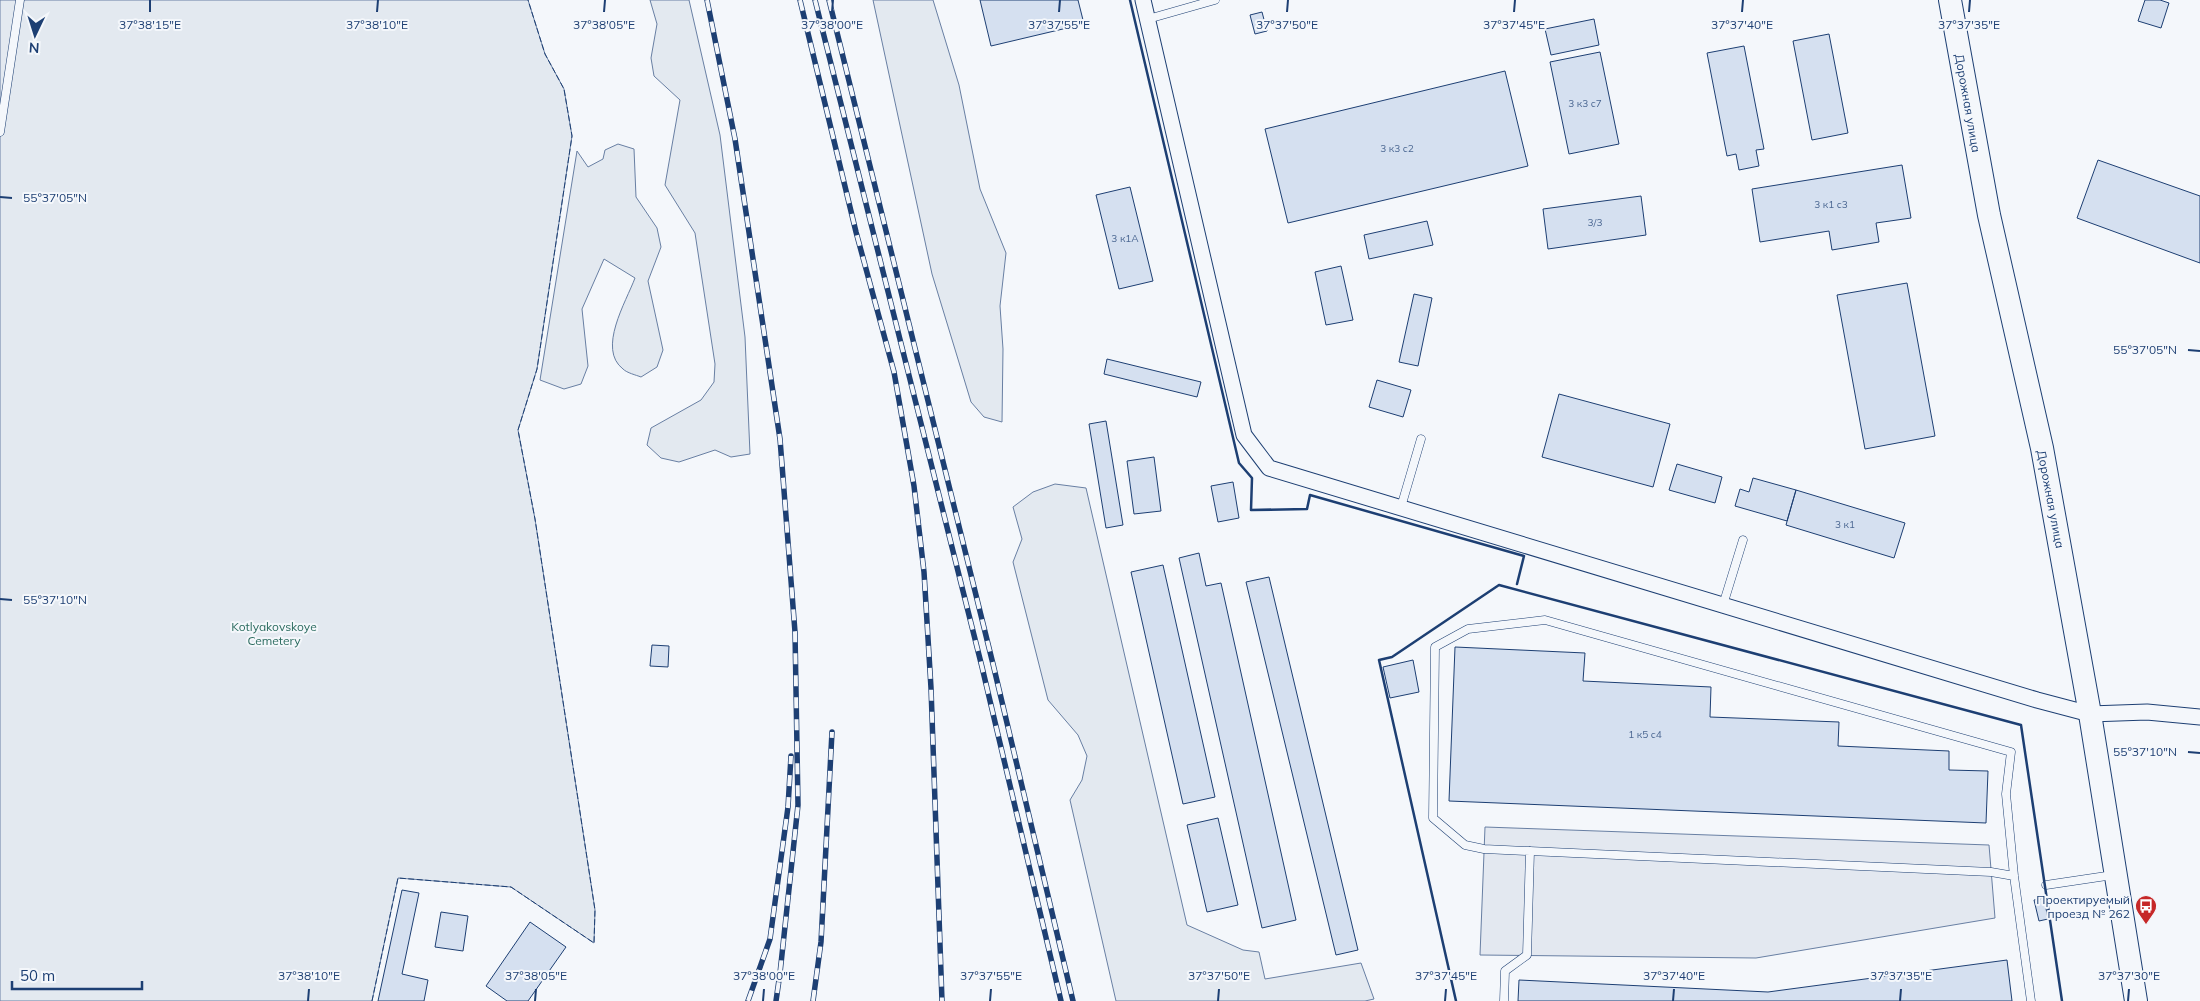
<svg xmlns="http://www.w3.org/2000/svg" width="2200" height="1001" viewBox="0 0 2200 1001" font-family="Mulish,sans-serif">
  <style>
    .green { fill: #e3e9f0; stroke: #687fa3 }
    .parking { fill: #e3e8f0; stroke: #687fa3 }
    .building { fill: #d5e0f0; stroke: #1d3f73 }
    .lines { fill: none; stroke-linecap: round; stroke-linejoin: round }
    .lane-casing { stroke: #1d3f73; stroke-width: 9 }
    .street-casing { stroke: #1d3f73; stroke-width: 17 }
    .secondary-casing { stroke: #1d3f73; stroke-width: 24 }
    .lane { stroke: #f4f7fb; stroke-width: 8 }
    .street { stroke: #f4f7fb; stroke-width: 15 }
    .secondary { stroke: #f4f7fb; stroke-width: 22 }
    .rail-casing { stroke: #1d3f73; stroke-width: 5.5 }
    .rail { stroke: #f4f7fb; stroke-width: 4; stroke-dasharray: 11; stroke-linecap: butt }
    .fence { stroke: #1d3f73; stroke-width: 1; stroke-dasharray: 6 2.5; stroke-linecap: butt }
    .wall { stroke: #1d3f73; stroke-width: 2.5 }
    .ticks { fill: none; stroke: #1d3f73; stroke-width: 2 }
    .labels { text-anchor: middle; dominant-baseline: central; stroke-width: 4; stroke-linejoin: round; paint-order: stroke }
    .number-label { font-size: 10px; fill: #4b6792 }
    .street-label { font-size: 12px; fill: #1d3f73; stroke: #f4f7fb }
    .park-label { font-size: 12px; fill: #2c6c60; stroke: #f4f7fb }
    .poi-label { font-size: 12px; fill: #1d3f73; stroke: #f4f7fb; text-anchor: end }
    .ticks-label { font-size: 12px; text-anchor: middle; fill: #1d3f73; stroke: #f4f7fb; stroke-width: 4; stroke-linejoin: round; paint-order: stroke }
  </style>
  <rect width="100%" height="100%" fill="#f4f7fb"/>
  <path class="green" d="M0,0H528L545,54L564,89L572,136L537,369L518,430L535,519L595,910L594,943L511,887L398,878L372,1001H0Z
    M650,0H689L720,135L745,337L750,454L731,457L715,450L679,462L661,458L647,445L651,428L701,400L714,382L715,364L695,233L665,185L680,100L654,76L651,58L657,24Z
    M873,0H933L959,85L980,189L1006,253L1000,306L1003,349L1002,422L984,417L971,402L961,369L932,274Z
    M618,144L634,149L636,197L657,228L661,247L648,281L663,350L657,367L641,377C636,375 627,373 623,369C597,349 626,302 635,278L604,259L582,309L588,366L581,384L564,389L540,380L577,151L588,167L603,159L605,150Z
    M1055,484L1086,488L1187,925L1243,950L1259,952L1265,979L1361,963L1374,999L1365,1001H1116L1070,800L1082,780L1087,756L1078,735L1048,700L1013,562L1022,539L1013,507L1033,492Z"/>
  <path class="parking" d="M1485,827L1989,845L1995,918L1756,958L1480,955Z"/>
  <path class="building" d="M980,0H1078L1084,24L991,46Z
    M2145,0H2160L2169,3L2161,28L2138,21Z
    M1262,12L1267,31L1255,34L1250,15Z
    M1594,19L1599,45L1551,55L1545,29Z
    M1829,34L1848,133L1812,140L1793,41Z
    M1744,46L1764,149L1756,150L1759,166L1739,170L1736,154L1727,156L1707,53Z
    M1600,52L1619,144L1569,154L1550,62Z
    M1505,71L1528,166L1288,223L1265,129Z
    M2098,160L2200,196V263L2077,218Z
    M1902,165L1911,218L1876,223L1879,242L1832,250L1829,231L1760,242L1752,189Z
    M1130,187L1153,281L1119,289L1096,195Z
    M1641,196L1646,235L1548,249L1543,209Z
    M1427,221L1433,245L1369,259L1364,235Z
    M1341,266L1353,320L1326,325L1315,272Z
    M1907,283L1935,436L1865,449L1837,295Z
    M1414,294L1432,298L1418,366L1399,362Z
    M1107,359L1201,382L1197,397L1104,374Z
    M1377,380L1411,390L1403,417L1369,407Z
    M1559,394L1670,424L1653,487L1542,457Z
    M1106,421L1123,525L1106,528L1089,424Z
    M1154,457L1161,511L1134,514L1127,461Z
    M1677,464L1722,477L1715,503L1669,490Z
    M1753,478L1796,490L1787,521L1735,506L1740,489L1749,492Z
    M1233,482L1239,518L1218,522L1211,486Z
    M1796,490L1905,523L1894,558L1786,525Z
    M1199,553L1206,586L1221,583L1296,920L1262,928L1179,558Z
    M1163,565L1215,797L1183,804L1131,572Z
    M1269,577L1358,950L1336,955L1246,582Z
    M652,645L669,646L668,667L650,666Z
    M1455,647L1585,653L1583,681L1711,687L1710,717L1839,722L1838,746L1949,751V770L1988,771L1986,823L1449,801Z
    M1413,660L1419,692L1390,698L1383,667Z
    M1218,818L1238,905L1207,912L1187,825Z
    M402,890L419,893L402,974L428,980L424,1001H378Z
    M2044,898L2048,919L2039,921L2034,900Z
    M441,912L468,916L463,951L435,947Z
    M530,922L566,947L528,1001H507L486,986Z
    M2007,960L2012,1001H1518L1519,980L1768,992Z"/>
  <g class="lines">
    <g class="lane-casing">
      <path id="lane" d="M1148,19L1215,0
        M0,132L20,0
        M1401,507L1421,439
        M1723,605L1743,540
        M2014,876L1991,872L1484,849L1465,845L1433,818L1435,647L1468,629L1545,620L2011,752L2006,794L2014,876L2031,1001
        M2046,885L2113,875
        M1504,1001L1505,971L1527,955L1530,851"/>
    </g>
    <g class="street-casing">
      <path id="street" d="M1143,0L1244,435L1269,468L2037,700L2090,714L2147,712L2200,717"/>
    </g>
    <g class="secondary-casing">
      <path id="secondary" d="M1950,0L1989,215L2042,448L2090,714L2136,1001"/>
    </g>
    <use href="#lane" class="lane"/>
    <use href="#street" class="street"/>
    <use href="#secondary" class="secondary"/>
    <g class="rail-casing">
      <path id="rail" d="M707,0L735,139L780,439L795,632L798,805L780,973L776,1001
        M800,0L856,232L894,372L914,486L924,572L931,688L942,1001
        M815,0L982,667L1061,1001
        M829,0L993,664L1073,1001
        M748,1001L770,939L788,807L791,756
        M813,1001L821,942L832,732"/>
    </g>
    <use href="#rail" class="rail"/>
    <path class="fence" d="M372,1001L398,878L511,887L594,943L595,910L535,519L518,430L537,369L572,136L564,89L545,54L528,0"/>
    <path class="wall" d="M1130,0L1239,463L1252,478L1251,510L1307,509L1310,495L1524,556L1517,584
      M1456,1001L1379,660L1392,657L1499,585L2021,725L2062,1001"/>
  </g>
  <path class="ticks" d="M150,12V0M377,12L378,0M604,12L605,0M832,12L833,0M1059,12L1060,0M1287,12L1288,0M1514,12L1515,0M1742,12L1743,0M1969,12L1970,0M0,197L12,198M2188,350L2200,351M0,599L12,600M2188,752L2200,753M308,1001L309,989M535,1001L536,989M763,1001L764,989M990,1001L991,989M1218,1001L1219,989M1445,1001L1446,989M1673,1001L1674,989M1900,1001L1901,989M2128,1001L2129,989"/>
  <defs>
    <g id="bus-pin" transform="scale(1.125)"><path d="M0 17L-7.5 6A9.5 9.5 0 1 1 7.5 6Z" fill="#c62828" stroke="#f4f7fb"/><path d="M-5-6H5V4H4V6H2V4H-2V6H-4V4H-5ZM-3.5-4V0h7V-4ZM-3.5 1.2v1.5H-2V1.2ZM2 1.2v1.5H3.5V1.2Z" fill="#fff"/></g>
  </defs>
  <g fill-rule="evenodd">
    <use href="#bus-pin" x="2146" y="906"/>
  </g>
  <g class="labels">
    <g class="number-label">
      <text x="1585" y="103">3 к3 с7</text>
      <text x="1397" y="148">3 к3 с2</text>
      <text x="1831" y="204">3 к1 с3</text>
      <text x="1595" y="222">3/3</text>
      <text x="1125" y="238">3 к1А</text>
      <text x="1845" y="524">3 к1</text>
      <text x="1645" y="734">1 к5 с4</text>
    </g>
    <g class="street-label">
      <text transform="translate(1968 103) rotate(80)">Дорожная улица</text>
      <text transform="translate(2051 499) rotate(79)">Дорожная улица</text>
    </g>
    <g class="park-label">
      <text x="274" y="626">Kotlyakovskoye<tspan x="274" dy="14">Cemetery</tspan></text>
    </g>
    <g class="poi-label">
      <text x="2130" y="899">Проектируемый<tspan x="2130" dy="14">проезд № 262</tspan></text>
    </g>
  </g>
  <g class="ticks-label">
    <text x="150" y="29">37°38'15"E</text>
    <text x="377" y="29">37°38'10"E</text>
    <text x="604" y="29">37°38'05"E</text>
    <text x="832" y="29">37°38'00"E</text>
    <text x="1059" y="29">37°37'55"E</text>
    <text x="1287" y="29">37°37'50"E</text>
    <text x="1514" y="29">37°37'45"E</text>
    <text x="1742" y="29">37°37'40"E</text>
    <text x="1969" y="29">37°37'35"E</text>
    <text x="55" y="202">55°37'05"N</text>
    <text x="2145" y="354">55°37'05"N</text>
    <text x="55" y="604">55°37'10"N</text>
    <text x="2145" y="756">55°37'10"N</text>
    <text x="309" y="980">37°38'10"E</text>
    <text x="536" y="980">37°38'05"E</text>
    <text x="764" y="980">37°38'00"E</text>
    <text x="991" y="980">37°37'55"E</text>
    <text x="1219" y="980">37°37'50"E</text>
    <text x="1446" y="980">37°37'45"E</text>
    <text x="1674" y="980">37°37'40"E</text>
    <text x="1901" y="980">37°37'35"E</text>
    <text x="2129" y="980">37°37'30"E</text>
  </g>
  <g transform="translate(35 35) rotate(184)" stroke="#f4f7fb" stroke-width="4" paint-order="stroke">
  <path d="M0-4L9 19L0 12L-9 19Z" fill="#1d3f73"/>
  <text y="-8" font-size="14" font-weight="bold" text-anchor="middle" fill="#1d3f73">N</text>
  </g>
  <path d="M12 981v8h130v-8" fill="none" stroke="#1d3f73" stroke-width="2.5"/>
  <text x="20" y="981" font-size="15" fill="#1d3f73" stroke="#f4f7fb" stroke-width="4" paint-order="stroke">50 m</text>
</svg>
